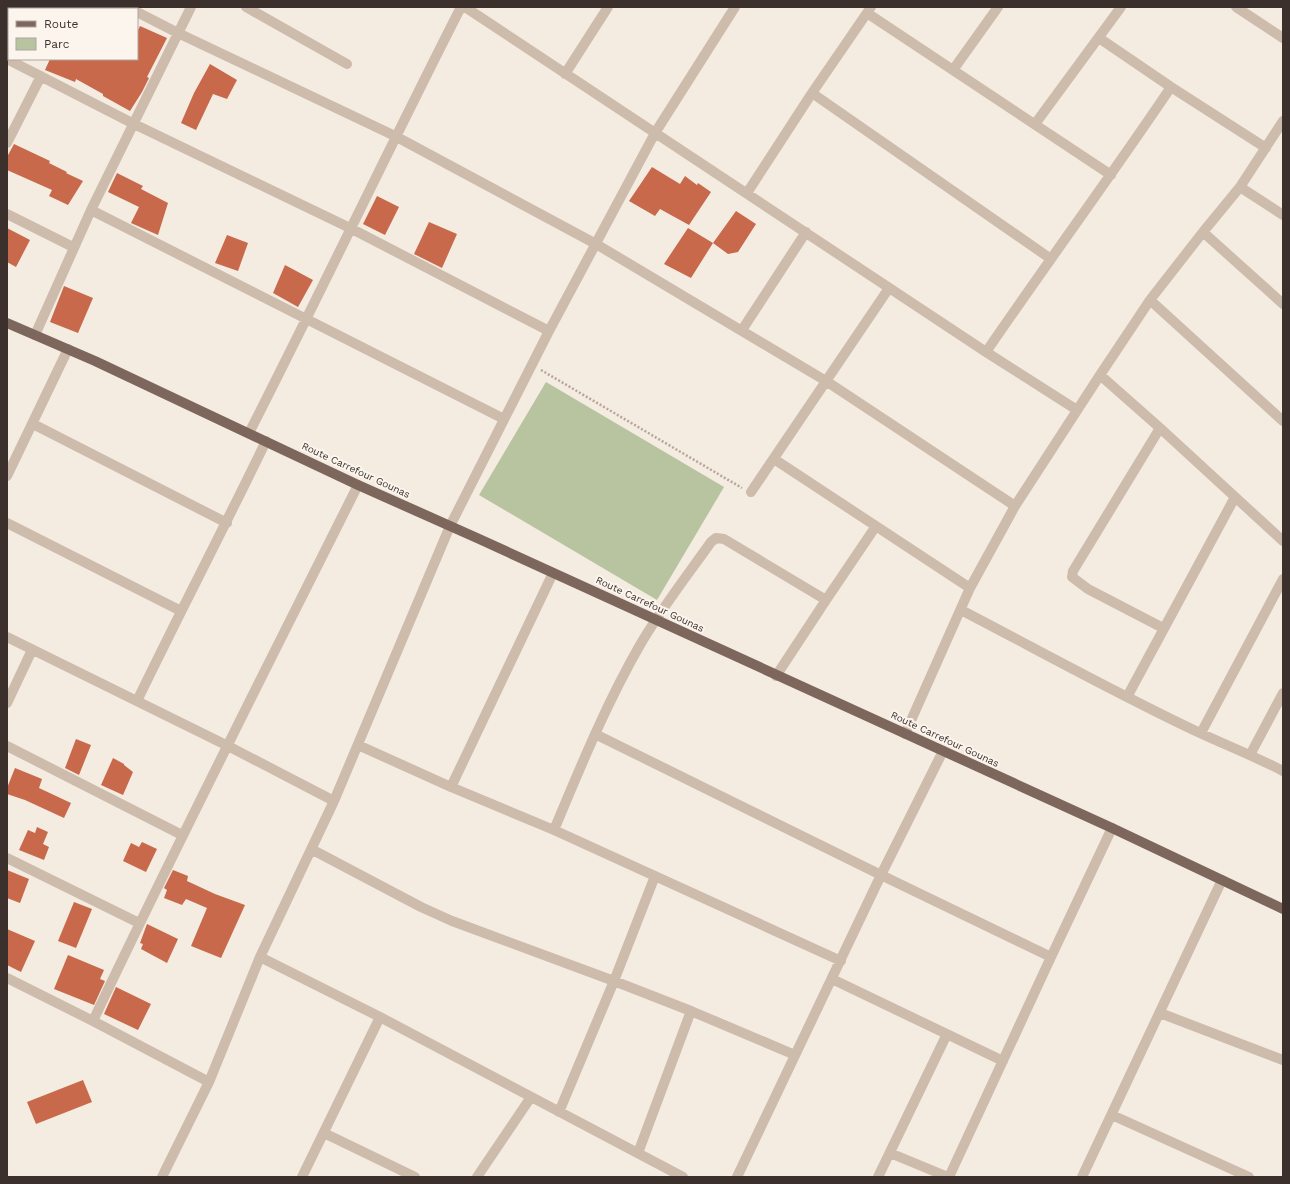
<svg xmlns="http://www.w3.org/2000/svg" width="1290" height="1184" viewBox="0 0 1290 1184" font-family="'Work Sans',sans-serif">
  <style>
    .green { fill: #b8c4a0 }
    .building { fill: #c8694b }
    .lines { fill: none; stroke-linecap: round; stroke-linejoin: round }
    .path { stroke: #b9a596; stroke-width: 2.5; stroke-dasharray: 2 2; stroke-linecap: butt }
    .minor { stroke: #cdbbac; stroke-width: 10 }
    .major { stroke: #7d675c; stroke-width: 10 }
    .labels { text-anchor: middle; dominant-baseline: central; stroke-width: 4; stroke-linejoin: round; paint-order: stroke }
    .street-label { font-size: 10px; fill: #3b302b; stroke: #fbf5ee }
  </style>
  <rect width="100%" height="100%" fill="#f4ebe1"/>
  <path class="green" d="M546,382L724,487L657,600L479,495Z"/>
  <path class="building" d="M140,26L167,38L147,77L149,78L142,92L130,111L103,96V94L76,79L75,82L45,70L50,59H137V32Z
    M210,64L237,80L227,99L213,94L196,130L181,123L194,93Z
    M14,144L50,161L49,163L67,172L66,173L83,181L68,205L49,196L52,190L7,170V157Z
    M652,167L680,184L685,176L697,185L698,183L711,192L689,225L660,209L655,216L629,201Z
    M117,173L143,186L141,189L168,203L158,235L131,223L139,207L108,192Z
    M377,196L399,207L385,235L363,224Z
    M736,211L756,224L738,252L728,254L713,243Z
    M429,222L457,234L442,268L414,254Z
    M7,228L30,240L16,267L7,262Z
    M688,228L713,243L691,278L664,264Z
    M227,235L248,243L238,271L215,263Z
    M285,265L313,280L298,307L273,293Z
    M64,286L93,298L78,333L50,322Z
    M76,739L91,745L79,775L65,768Z
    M113,758L124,764V765L133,772L123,795L101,785Z
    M15,768L42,779L39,788L71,803L64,818L25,800L7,794V788Z
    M37,827L48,832L43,844L49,847L44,860L19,850L28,830L35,833Z
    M142,842L157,849L146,872L123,861L131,843L139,847Z
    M7,870L29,879L20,903L7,898Z
    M173,870L188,876L187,881L215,894L245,905L221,958L191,946L207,908L186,899L182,905L164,898L167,890L164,888Z
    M74,902L92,909L76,948L58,941Z
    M147,924L178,939L167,963L141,949L143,944L140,943Z
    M7,929L35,941L21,972L7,965Z
    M68,955L104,970L100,979L105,981L94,1005L54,989Z
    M116,987L151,1004L138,1030L104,1014Z
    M83,1080L92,1102L36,1124L27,1102Z"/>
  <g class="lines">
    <path class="path" d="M541,370L742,488"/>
    <path class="minor" d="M128,7L132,9
      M246,7L347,64
      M465,7L986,352L1077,410
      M1236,7L1283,38
      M137,12L178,33L395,136L596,244L826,381L1015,506
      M867,13L1111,175
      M1099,38L1171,87L1266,148
      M7,59L134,124L350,228L549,331
      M953,70L998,7
      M565,74L608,7
      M812,93L1051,259
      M1035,124L1121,7
      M7,143L41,76
      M1240,187L1283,215
      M747,193L812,93L871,7
      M91,210L504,419
      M7,214L73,247
      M1203,232L1283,304
      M1150,300L1283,421
      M742,330L806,232
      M35,335L91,210L191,7
      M986,352C1047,263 1111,176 1171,87
      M1100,375L1160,428L1283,541
      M33,424L227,523
      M1160,428L1073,571L1072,577L1088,589L1163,628
      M249,433C321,292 389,148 461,7
      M774,459L970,588
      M7,476L68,349
      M751,492L889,288
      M7,523L181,611
      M961,610C1040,651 1119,695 1200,733C1228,746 1256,757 1283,771
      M7,637L228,746L334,801
      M776,676L826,600L876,526
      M1127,697L1235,497
      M137,701C179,614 224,528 266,441
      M7,703L32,650
      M1201,733L1283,579
      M595,734L881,875L1051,957
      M905,734L970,588L1015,506L1100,375L1150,300L1203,232L1240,187L1283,121
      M358,745L451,787L554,830L841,961
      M7,746L182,835
      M1250,755L1283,693
      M451,787L553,573
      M554,830C580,768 606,704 640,645C661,609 687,576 711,542L716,538L724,539L826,600
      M311,849L421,907L452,921L614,981L691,1011L795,1055
      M7,858L139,923
      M260,957L380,1017L683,1177
      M7,978L93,1021L209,1082
      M832,979L1003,1061
      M1160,1013L1283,1060
      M93,1021C178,841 269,663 358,485
      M559,1112L614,981L655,876
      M1112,1115L1249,1177
      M324,1133L415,1177
      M638,1153L691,1011
      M890,1153L948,1177
      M162,1177L209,1082L260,957L334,801L450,526L549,331L655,133L735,7
      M302,1177L380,1017
      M477,1177L531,1097
      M737,1177L881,875L943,751
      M878,1177L947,1034
      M949,1177L1051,957L1112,828
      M1082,1177L1222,880"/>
    <path class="major" d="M7,323L95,361L358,485L477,538L1112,828L1283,909"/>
  </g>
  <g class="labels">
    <g class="street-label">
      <text transform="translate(356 470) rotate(25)">Route Carrefour Gounas</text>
      <text transform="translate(650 604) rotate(25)">Route Carrefour Gounas</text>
      <text transform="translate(945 739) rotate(25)">Route Carrefour Gounas</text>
    </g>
  </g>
  <rect width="1290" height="1184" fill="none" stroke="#3b302b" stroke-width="16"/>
  <rect x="8" y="8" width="130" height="52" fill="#fbf5ee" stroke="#aea6a0"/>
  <rect x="16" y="21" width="20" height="6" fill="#7d675c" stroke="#aea6a0"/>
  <text x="44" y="28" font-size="12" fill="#3b302b">Route</text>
  <rect x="16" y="38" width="20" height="12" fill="#b8c4a0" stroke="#aea6a0"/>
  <text x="44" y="48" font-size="12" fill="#3b302b">Parc</text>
</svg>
